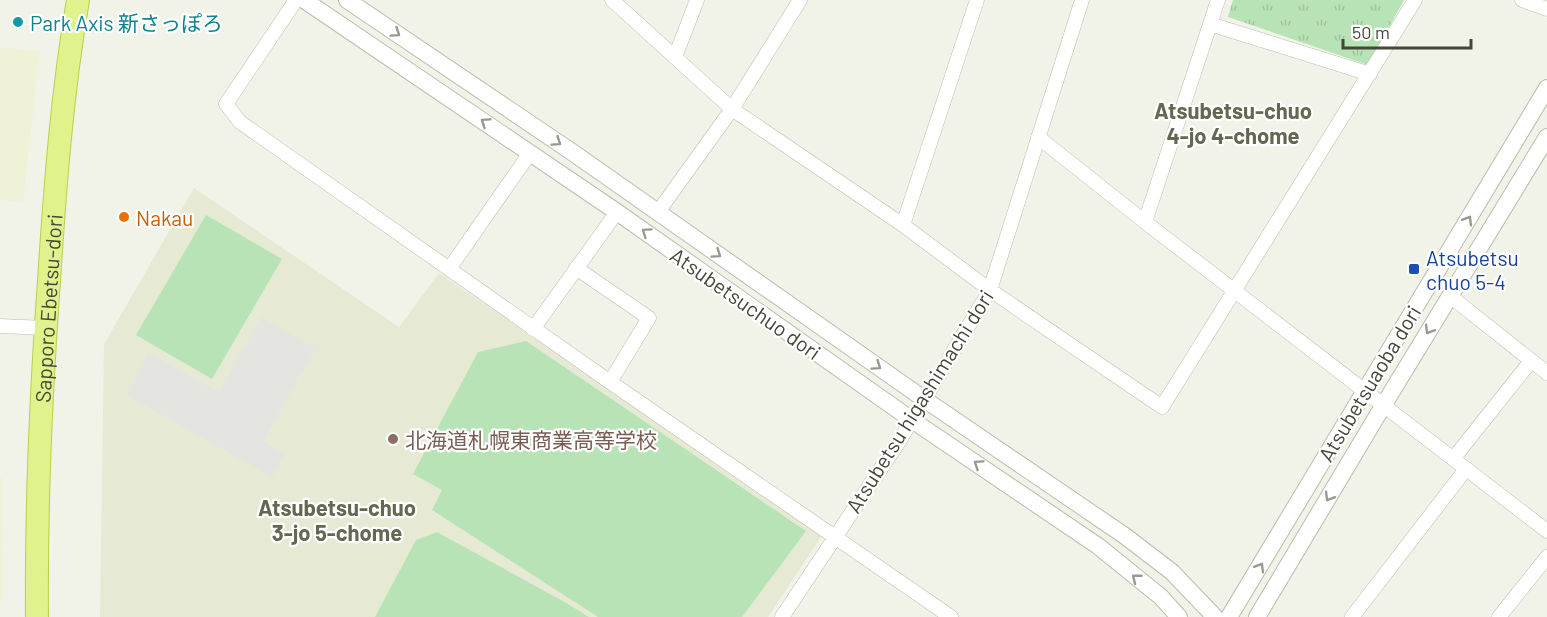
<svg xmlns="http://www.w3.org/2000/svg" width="1547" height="617" viewBox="0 0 1547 617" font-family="Barlow,'Noto Sans JP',sans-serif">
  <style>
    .commercial { fill: #f0f2d7 }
    .education { fill: #e6ead4 }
    .grass { fill: url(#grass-tufts) }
    .pitch { fill: #b8e3b6 }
    .parking { fill: #e4e5e0 }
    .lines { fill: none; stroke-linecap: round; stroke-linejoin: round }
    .minor-casing { stroke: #babdac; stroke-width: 15 }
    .tertiary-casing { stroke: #babdac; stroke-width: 18 }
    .trunk-casing { stroke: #bcce48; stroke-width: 24 }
    .minor { stroke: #fff; stroke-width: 14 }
    .tertiary { stroke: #fff; stroke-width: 16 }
    .trunk { stroke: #dff28c; stroke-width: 22 }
    .oneway { stroke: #989992 }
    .culture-dot { fill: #0f9aa8; stroke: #fff; stroke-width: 2 }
    .food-dot { fill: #e8710a; stroke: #fff; stroke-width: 2 }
    .transit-dot { fill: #1a4fb4; stroke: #fff; stroke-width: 2 }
    .education-dot { fill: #8d6e63; stroke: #fff; stroke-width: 2 }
    .labels { text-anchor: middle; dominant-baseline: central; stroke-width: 4.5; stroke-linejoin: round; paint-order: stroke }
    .culture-label { font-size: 21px; fill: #0d838f; stroke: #fff; text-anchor: start }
    .food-label { font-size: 21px; fill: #c56008; stroke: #fff; text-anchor: start }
    .transit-label { font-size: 21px; fill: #164399; stroke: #fff; text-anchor: start }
    .street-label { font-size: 21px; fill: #444638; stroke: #fff }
    .education-label { font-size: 21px; fill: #785e54; stroke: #fff; text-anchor: start }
    .neighbourhood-label { font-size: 22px; font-weight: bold; fill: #656750; stroke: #fff }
  </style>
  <defs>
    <pattern id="grass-tufts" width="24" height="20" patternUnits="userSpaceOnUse" patternTransform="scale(1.5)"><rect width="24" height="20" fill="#b8e3b6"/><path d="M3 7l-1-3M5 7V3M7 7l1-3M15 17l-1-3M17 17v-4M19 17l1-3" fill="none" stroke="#9fc49d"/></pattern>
  </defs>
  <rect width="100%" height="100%" fill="#f1f3e9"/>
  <path class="commercial" d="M0,47L40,51L23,202L0,200Z
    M0,478H2L3,601H0Z"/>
  <path class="education" d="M194,188L399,327L439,273L823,534L768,617H100L104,344Z"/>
  <path class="grass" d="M1233,0H1404L1368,65L1228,17Z"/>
  <path class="pitch" d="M206,215L282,259L212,379L136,335Z
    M526,341L806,531L742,617H598L432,510L442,490L413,474L478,352Z
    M437,532L568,604L589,617H375L416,540Z"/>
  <path class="parking" d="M261,317L316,348L263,441L285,454L272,477L126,395L149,353L219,392Z"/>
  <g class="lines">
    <g class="minor-casing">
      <path id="minor" d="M296,0L226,104L240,122L610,382L951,617
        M612,0L732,109L903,225L990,290L1162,407L1415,0
        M1522,0L1547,9
        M1210,24L1370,74
        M675,57L697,0
        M1038,137L1145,222L1547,531
        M658,212L732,109L800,0
        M1145,222L1218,0
        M903,225L977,0
        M576,268L649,318L610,382
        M449,269L530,153
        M1450,296L1547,373
        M0,326L46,328
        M533,329L617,212
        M1453,459L1531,361
        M782,617L900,440L990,290L1082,0
        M1352,617L1466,469
        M1499,617L1547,557"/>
    </g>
    <g class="tertiary-casing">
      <path id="tertiary" d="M304,0L617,212L912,420L1098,546L1161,597L1179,617
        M347,0L572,152L924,399L1125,536L1172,572L1215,617
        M1229,617L1547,88
        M1257,617L1383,406L1547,137"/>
    </g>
    <g class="trunk-casing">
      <g id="trunk">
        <path id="s1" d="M37,617C36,505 41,392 49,281C55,187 62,93 78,0"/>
      </g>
    </g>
    <use href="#minor" class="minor"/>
    <use href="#tertiary" class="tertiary"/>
    <use href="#trunk" class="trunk"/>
  </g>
  <defs><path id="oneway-chevron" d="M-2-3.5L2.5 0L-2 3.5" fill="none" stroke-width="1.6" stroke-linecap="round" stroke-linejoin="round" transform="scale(1.5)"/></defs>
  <g class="oneway">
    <use href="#oneway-chevron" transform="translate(396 33) rotate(34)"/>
    <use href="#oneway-chevron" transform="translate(485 122) rotate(-146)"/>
    <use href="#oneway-chevron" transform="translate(557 142) rotate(34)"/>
    <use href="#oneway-chevron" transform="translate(1468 220) rotate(-59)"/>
    <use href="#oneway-chevron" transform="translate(646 232) rotate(-145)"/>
    <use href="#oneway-chevron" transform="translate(717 254) rotate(35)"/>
    <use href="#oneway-chevron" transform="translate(1429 330) rotate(121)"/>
    <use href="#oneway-chevron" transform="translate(877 366) rotate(35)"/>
    <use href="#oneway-chevron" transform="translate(978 464) rotate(-146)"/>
    <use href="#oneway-chevron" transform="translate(1329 497) rotate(121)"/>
    <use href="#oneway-chevron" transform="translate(1260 567) rotate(-59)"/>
    <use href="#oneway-chevron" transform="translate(1136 578) rotate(-141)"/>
  </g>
  <circle class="culture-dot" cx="18" cy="22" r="6"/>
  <circle class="food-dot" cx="124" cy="217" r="6"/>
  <rect class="transit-dot" x="1408" y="263" width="12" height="12" rx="3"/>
  <circle class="education-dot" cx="393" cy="439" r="6"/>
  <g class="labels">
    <g class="culture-label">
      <text x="30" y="22">Park Axis 新さっぽろ</text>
    </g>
    <g class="food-label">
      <text x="136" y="217">Nakau</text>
    </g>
    <g class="transit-label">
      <text x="1426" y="257">Atsubetsu<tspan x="1426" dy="24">chuo 5-4</tspan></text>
    </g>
    <g class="street-label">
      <text transform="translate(746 303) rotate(35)">Atsubetsuchuo dori</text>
      <text stroke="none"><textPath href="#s1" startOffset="309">Sapporo Ebetsu-dori</textPath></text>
      <text transform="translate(1369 383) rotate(-59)">Atsubetsuaoba dori</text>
      <text transform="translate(919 401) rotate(-58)">Atsubetsu higashimachi dori</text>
    </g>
    <g class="education-label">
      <text x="405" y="439">北海道札幌東商業高等学校</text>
    </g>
    <g class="neighbourhood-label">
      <text x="1233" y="110">Atsubetsu-chuo<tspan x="1233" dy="25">4-jo 4-chome</tspan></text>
      <text x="337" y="507">Atsubetsu-chuo<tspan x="337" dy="25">3-jo 5-chome</tspan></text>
    </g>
  </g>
  <path d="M1343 39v9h128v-9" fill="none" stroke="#444638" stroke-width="3"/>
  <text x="1352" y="39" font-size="18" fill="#444638" stroke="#ffffff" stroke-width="4.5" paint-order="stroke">50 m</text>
</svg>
